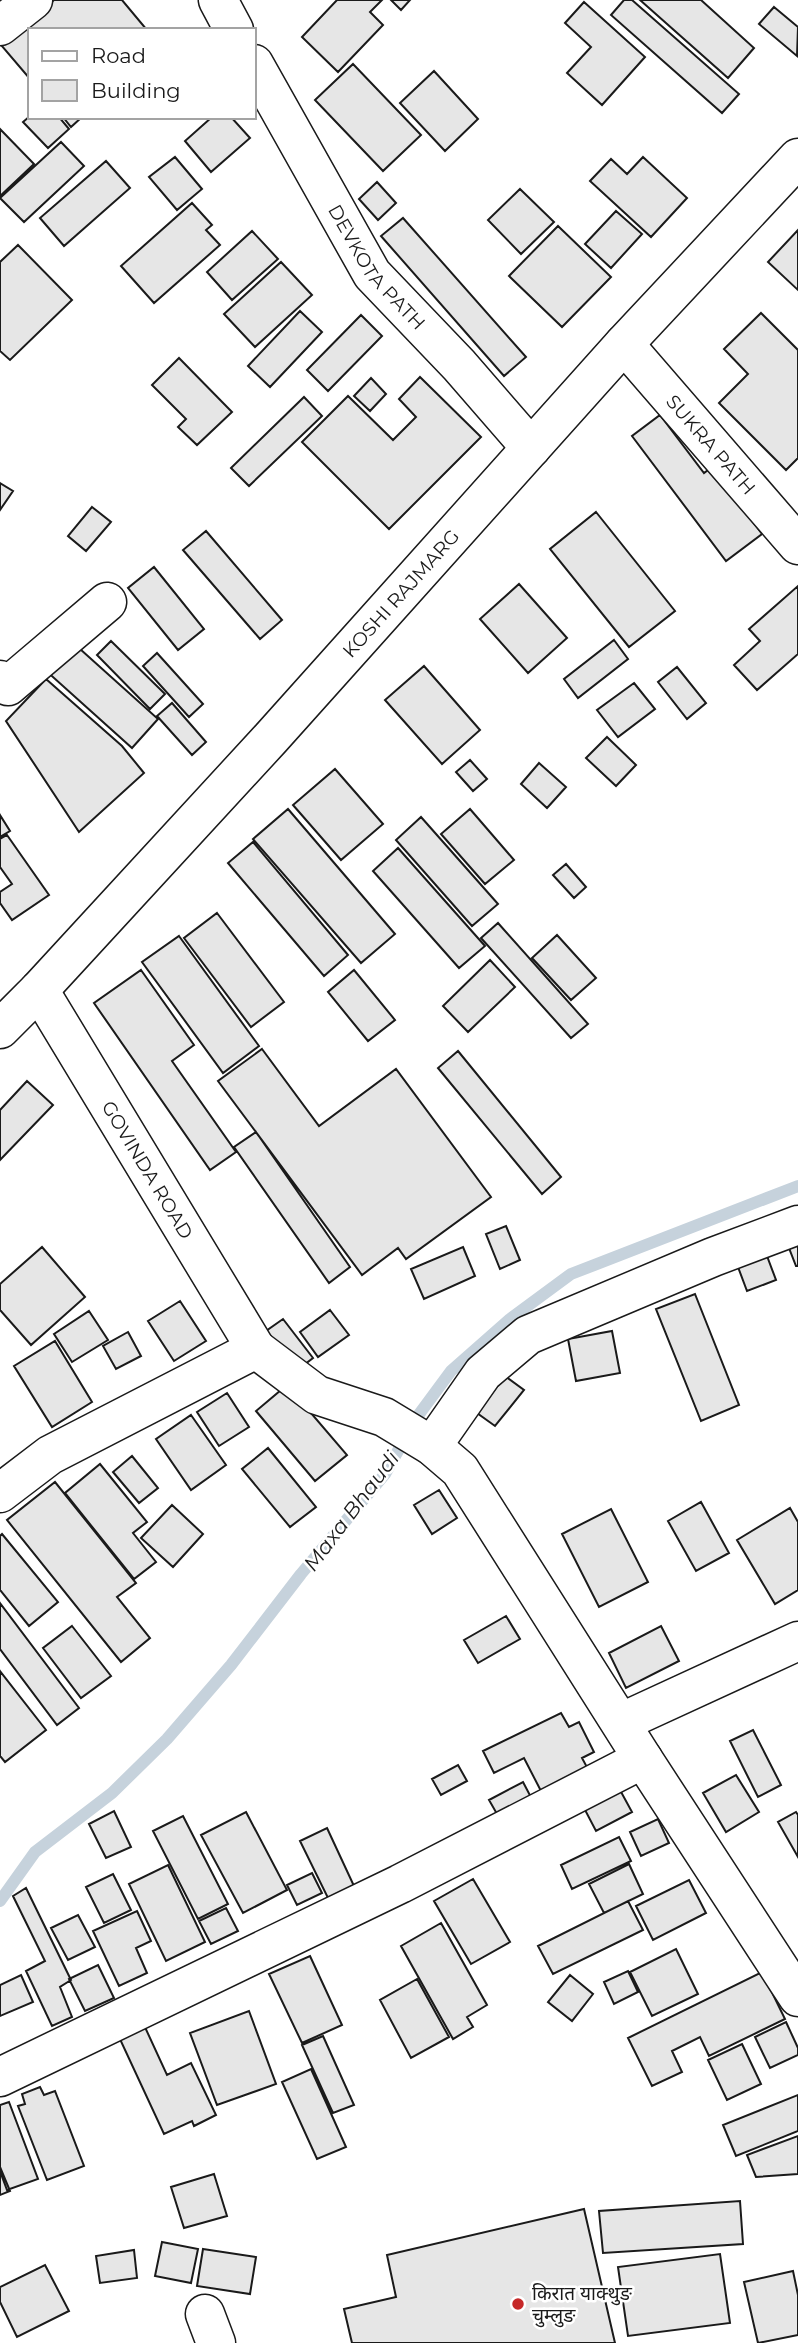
<svg xmlns="http://www.w3.org/2000/svg" width="798" height="2343" viewBox="0 0 798 2343" font-family="Montserrat,'Noto Sans Devanagari',sans-serif">
  <style>
    .lines { fill: none; stroke-linecap: round; stroke-linejoin: round }
    .stream { stroke: #c6d2dc; stroke-width: 12 }
    .building { fill: #e6e6e6; stroke: #1a1a1a; stroke-width: 2 }
    .minor-casing { stroke: #1a1a1a; stroke-width: 41 }
    .major-casing { stroke: #1a1a1a; stroke-width: 41 }
    .minor { stroke: #fff; stroke-width: 38 }
    .major { stroke: #fff; stroke-width: 38 }
    .poi-dot { fill: #c62828; stroke: #fff; stroke-width: 2.5 }
    .labels { text-anchor: middle; dominant-baseline: central; stroke-width: 5; stroke-linejoin: round; paint-order: stroke }
    .street-label { font-size: 19px; fill: #1a1a1a; stroke: #fff }
    .poi-label { font-size: 19px; fill: #1a1a1a; stroke: #fff; text-anchor: start }
    .water-label { font-size: 21px; font-style: italic; fill: #1a1a1a; stroke: #fff }
  </style>
  <rect width="100%" height="100%" fill="#fff"/>
  <g class="lines">
    <path class="stream" d="M0,1901L35,1852L112,1793L167,1739L231,1665L301,1574L385,1474L417,1417L451,1371L510,1319L571,1274L798,1186"/>
  </g>
  <path class="building" d="M54,0H122L147,30H30V79L1,45Z
    M337,0H382L370,12L383,25L338,72L302,37Z
    M391,0H410L401,10Z
    M624,0H632L739,94L722,113L611,15Z
    M640,0H701L754,48L728,78Z
    M584,2L645,57L602,105L567,73L591,47L565,23Z
    M774,7L798,27L797,56L759,24Z
    M353,64L421,135L383,171L315,100Z
    M434,71L478,119L445,151L400,103Z
    M30,116L59,117L69,129L48,148L23,122Z
    M63,117H82L71,127Z
    M212,117H231L250,138L211,172L185,141Z
    M0,129L34,164L0,196Z
    M61,142L84,166L24,222L0,198Z
    M175,157L202,189L177,210L149,177Z
    M643,157L687,198L651,237L590,181L611,159L627,174Z
    M106,161L130,188L64,246L40,218Z
    M377,182L396,203L378,220L359,199Z
    M520,189L554,222L521,254L488,220Z
    M192,203L212,225L206,230L220,245L154,303L121,266Z
    M616,211L642,234L611,268L585,244Z
    M403,218L526,357L504,376L381,236Z
    M558,226L611,277L562,327L509,276Z
    M798,230V290L768,262Z
    M252,231L278,259L232,300L207,272Z
    M18,245L72,300L10,360L0,351V262Z
    M281,262L312,295L255,347L224,314Z
    M300,311L322,332L270,387L248,366Z
    M761,313L798,350V458L786,470L719,403L748,374L724,349Z
    M361,315L382,336L328,391L307,370Z
    M179,358L232,412L197,445L178,427L186,419L152,385Z
    M420,377L481,437L389,529L302,442L348,396L393,440L416,417L399,399Z
    M371,378L386,394L370,411L354,396Z
    M304,397L322,416L249,486L231,468Z
    M660,415L704,473L712,467L762,534L726,561L632,436Z
    M0,483L13,491L0,510Z
    M92,507L111,522L86,551L68,536Z
    M596,512L675,611L629,647L550,549Z
    M206,531L282,620L260,639L183,550Z
    M154,567L204,629L178,650L128,588Z
    M519,584L567,638L528,673L480,619Z
    M798,586V654L757,690L734,665L760,641L749,629Z
    M70,640L158,719L132,748L44,669Z
    M614,640L628,659L578,698L564,679Z
    M111,641L165,694L150,709L97,655Z
    M157,653L203,704L189,717L143,666Z
    M424,666L480,730L442,764L385,700Z
    M677,667L706,703L687,719L658,682Z
    M46,679L122,746L144,773L79,832L6,721Z
    M634,683L655,709L618,737L597,710Z
    M172,703L206,742L192,755L157,716Z
    M607,737L636,765L616,786L586,758Z
    M470,760L487,779L473,791L456,772Z
    M539,763L566,787L547,808L521,784Z
    M335,769L383,824L341,860L293,805Z
    M288,809L395,934L361,963L253,839Z
    M470,809L514,860L485,884L441,834Z
    M0,815L10,831L0,837Z
    M421,817L498,904L472,926L396,840Z
    M7,835L49,895L12,920L0,903V892L12,884L0,867V839Z
    M253,842L348,955L324,976L228,863Z
    M398,848L485,946L459,968L373,871Z
    M566,864L586,887L574,898L553,875Z
    M217,913L284,1002L251,1027L184,938Z
    M498,923L588,1024L571,1038L481,938Z
    M557,935L596,978L571,1000L532,958Z
    M179,936L259,1046L223,1073L142,962Z
    M490,960L515,987L468,1032L443,1006Z
    M141,970L194,1045L172,1061L236,1152L210,1170L94,1003Z
    M354,970L395,1020L368,1041L328,992Z
    M262,1049L319,1126L396,1069L491,1197L406,1259L398,1248L362,1275L218,1081Z
    M458,1051L561,1177L542,1194L438,1068Z
    M27,1081L53,1105L0,1160V1110Z
    M256,1132L350,1267L329,1283L234,1147Z
    M506,1226L520,1260L500,1269L486,1234Z
    M798,1244V1266H796L789,1248Z
    M42,1247L85,1297L31,1345L0,1310V1284Z
    M463,1247L475,1276L424,1299L411,1269Z
    M767,1256L776,1280L747,1291L738,1267Z
    M695,1294L739,1405L701,1421L656,1309Z
    M180,1301L206,1341L174,1361L148,1321Z
    M330,1310L349,1335L318,1357L300,1332Z
    M89,1311L108,1340L72,1362L54,1334Z
    M283,1319L313,1358L296,1371L266,1331Z
    M612,1331L620,1373L576,1381L568,1339Z
    M128,1332L141,1356L116,1369L103,1346Z
    M55,1341L92,1402L52,1427L14,1366Z
    M505,1376L524,1390L495,1426L477,1413Z
    M287,1385L347,1455L315,1481L256,1411Z
    M227,1393L249,1427L219,1446L197,1412Z
    M191,1415L226,1465L191,1490L156,1439Z
    M268,1448L316,1507L290,1527L242,1469Z
    M132,1456L158,1488L139,1503L113,1472Z
    M100,1464L147,1522L133,1533L156,1562L134,1579L65,1493Z
    M55,1482L136,1583L117,1597L150,1638L121,1662L7,1520Z
    M439,1490L457,1518L432,1534L414,1505Z
    M701,1502L729,1553L696,1571L668,1521Z
    M172,1505L203,1534L173,1567L141,1538Z
    M790,1508L798,1522V1590L775,1604L737,1540Z
    M611,1509L648,1582L599,1607L562,1534Z
    M2,1534L58,1602L29,1626L0,1590V1536Z
    M0,1603L79,1708L57,1725L0,1649Z
    M506,1616L520,1639L478,1663L464,1640Z
    M72,1626L111,1676L81,1698L43,1648Z
    M661,1626L679,1661L626,1688L609,1653Z
    M0,1671L46,1730L5,1762L0,1756Z
    M561,1713L569,1727L579,1722L594,1752L582,1758L589,1771L542,1793L524,1758L494,1773L483,1751Z
    M753,1730L781,1785L758,1797L730,1741Z
    M458,1765L467,1781L441,1795L432,1779Z
    M736,1775L759,1812L726,1832L703,1793Z
    M523,1782L534,1803L501,1821L489,1800Z
    M620,1790L632,1812L596,1831L584,1808Z
    M114,1811L131,1847L106,1858L89,1824Z
    M246,1812L287,1890L243,1913L201,1835Z
    M796,1812L798,1815V1857L778,1822Z
    M183,1816L228,1904L198,1919L153,1831Z
    M658,1819L669,1843L641,1856L630,1832Z
    M327,1828L354,1886L328,1898L300,1841Z
    M619,1837L631,1861L572,1889L561,1865Z
    M629,1864L643,1894L604,1913L589,1884Z
    M168,1865L205,1942L166,1961L129,1884Z
    M312,1873L322,1893L297,1905L287,1885Z
    M113,1874L131,1910L104,1923L86,1887Z
    M473,1879L510,1942L471,1964L434,1901Z
    M689,1880L706,1913L653,1940L636,1906Z
    M26,1888L71,1980L60,1987L72,2017L52,2026L26,1971L45,1961L13,1896Z
    M628,1901L643,1930L553,1974L538,1946Z
    M226,1908L238,1931L211,1944L199,1921Z
    M137,1911L151,1941L136,1948L147,1973L119,1986L93,1931Z
    M78,1915L95,1947L68,1960L51,1928Z
    M441,1923L487,2005L467,2017L473,2027L453,2039L401,1946Z
    M676,1949L698,1994L652,2016L630,1972Z
    M310,1956L342,2025L302,2043L269,1974Z
    M98,1965L114,1998L85,2011L69,1979Z
    M628,1971L638,1992L614,2004L604,1982Z
    M762,1972L785,2019L709,2056L700,2037L672,2051L682,2072L652,2086L628,2038Z
    M21,1975L33,2002L0,2016V1985Z
    M570,1975L593,1994L572,2021L548,2002Z
    M417,1979L449,2037L411,2058L380,2000Z
    M249,2011L276,2084L217,2105L190,2033Z
    M786,2022L798,2048V2055L770,2068L755,2037Z
    M144,2025L167,2075L191,2063L216,2115L194,2126L192,2121L164,2134L119,2037Z
    M323,2036L354,2105L333,2113L302,2045Z
    M742,2044L761,2084L727,2100L708,2060Z
    M311,2069L346,2147L317,2159L282,2082Z
    M40,2087L44,2095L55,2091L84,2166L47,2180L18,2106L25,2104L22,2094Z
    M798,2095V2131L736,2156L723,2125Z
    M9,2102L38,2179L7,2190L0,2171V2105Z
    M798,2136V2174L756,2177L747,2155Z
    M0,2167L10,2191L0,2195Z
    M214,2174L227,2216L184,2228L171,2187Z
    M740,2201L743,2244L603,2253L599,2211Z
    M584,2209L615,2343H352L344,2309L396,2297L387,2255Z
    M162,2242L198,2249L191,2283L155,2276Z
    M203,2249L256,2257L250,2294L197,2286Z
    M134,2250L137,2278L100,2283L96,2256Z
    M720,2254L730,2323L628,2336L618,2267Z
    M45,2265L69,2311L17,2337L0,2302V2287Z
    M793,2271L798,2295V2335L758,2343L744,2282Z"/>
  <g class="lines">
    <g class="minor-casing">
      <g id="minor">
        <path d="M218,0L234,30"/>
        <path d="M0,26L33,0"/>
        <path id="s1" d="M254,64L372,274L459,365L531,448"/>
        <path id="s2" d="M624,344L798,545"/>
        <path d="M0,680L8,686L107,602"/>
        <path id="s3" d="M39,990L256,1349"/>
        <path d="M432,1446L483,1373L528,1335L713,1257L798,1225"/>
        <path d="M0,1493L50,1455L256,1349L317,1395L384,1417L432,1446L460,1470L643,1759L798,1997"/>
        <path d="M622,1722L798,1641"/>
        <path d="M0,2077L400,1884L643,1759"/>
        <path d="M205,2314L216,2343"/>
      </g>
    </g>
    <g class="major-casing">
      <g id="major">
        <path id="s4" d="M0,1029L39,990L271,738L624,344L798,158"/>
      </g>
    </g>
    <use href="#minor" class="minor"/>
    <use href="#major" class="major"/>
  </g>
  <circle class="poi-dot" cx="518" cy="2304" r="7"/>
  <g class="labels">
    <g class="street-label">
      <text stroke="none"><textPath href="#s1" startOffset="238">DEVKOTA PATH</textPath></text>
      <text stroke="none"><textPath href="#s2" startOffset="133">SUKRA PATH</textPath></text>
      <text stroke="none"><textPath href="#s4" startOffset="592">KOSHI RAJMARG</textPath></text>
      <text stroke="none"><textPath href="#s3" startOffset="210">GOVINDA ROAD</textPath></text>
    </g>
    <g class="poi-label">
      <text x="532" y="2293">किरात याक्थुङ<tspan x="532" dy="22">चुम्लुङ</tspan></text>
    </g>
    <g class="water-label">
      <text transform="translate(351 1511) rotate(-53)">Maxa Bhaudi</text>
    </g>
  </g>
  <rect x="28" y="28" width="228" height="91" fill="#ffffff" stroke="#a3a3a3" stroke-width="2"/>
  <rect x="42" y="51" width="35" height="10" fill="#ffffff" stroke="#a3a3a3" stroke-width="2"/>
  <text x="91" y="63" font-size="21" fill="#1a1a1a">Road</text>
  <rect x="42" y="80" width="35" height="21" fill="#e6e6e6" stroke="#a3a3a3" stroke-width="2"/>
  <text x="91" y="98" font-size="21" fill="#1a1a1a">Building</text>
</svg>
